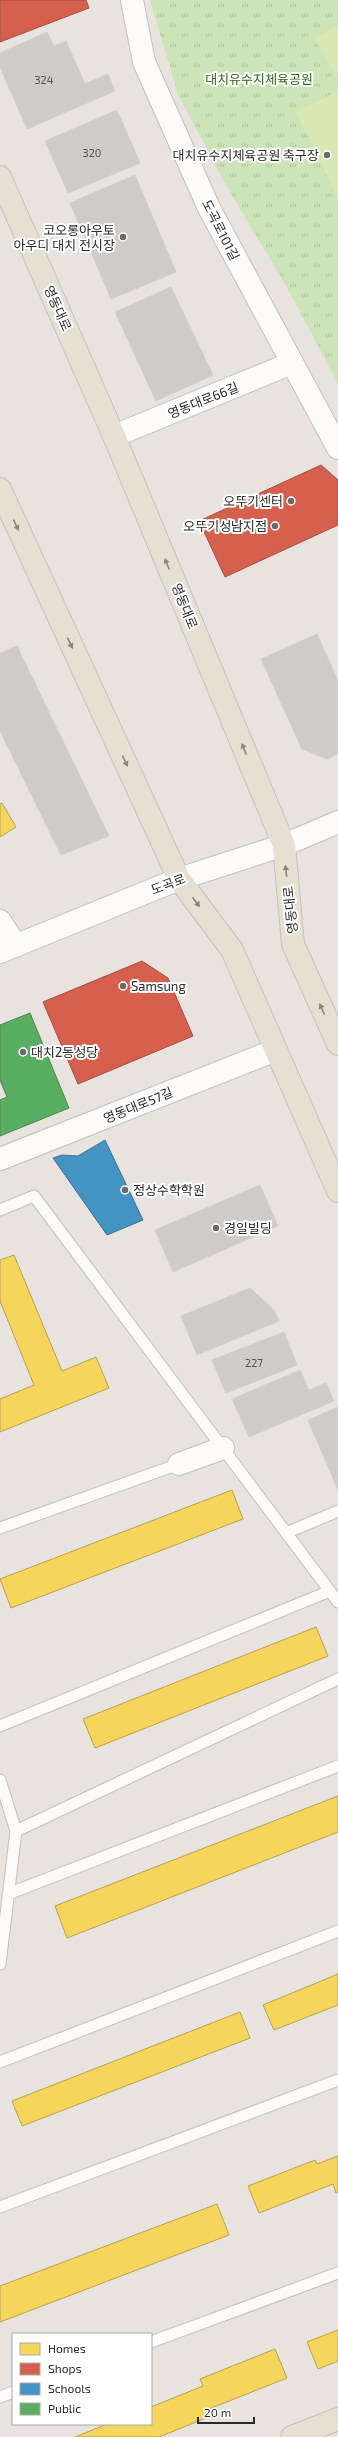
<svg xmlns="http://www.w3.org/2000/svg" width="338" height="2437" viewBox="0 0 338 2437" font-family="'Exo 2','Noto Sans KR',sans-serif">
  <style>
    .grass { fill: url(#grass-tufts) }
    .pitch { fill: #d9e7b4 }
    .homes { fill: #f6d55c; stroke: #b8a14d }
    .shops { fill: #d6604d; stroke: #a25042 }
    .schools { fill: #4393c3; stroke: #3b7395 }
    .public { fill: #5aae61; stroke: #4b8650 }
    .building { fill: #cfcbc8; stroke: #d3cfcb }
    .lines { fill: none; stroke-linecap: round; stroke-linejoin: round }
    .lane-casing { stroke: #c1c0c0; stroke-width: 13 }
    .street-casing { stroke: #c1c0c0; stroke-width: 24 }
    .secondary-casing { stroke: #c1c0c0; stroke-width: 24 }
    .primary-casing { stroke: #c4c2c1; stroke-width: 24 }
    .lane { stroke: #fcfbfa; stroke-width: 11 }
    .street { stroke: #fcfbfa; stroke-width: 22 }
    .secondary { stroke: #fcfbfa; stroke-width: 22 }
    .primary { stroke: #e6e0d3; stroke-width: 22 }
    .oneway { fill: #88847e }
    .poi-dot { fill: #6c6a69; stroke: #fff; stroke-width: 1.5 }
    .labels { text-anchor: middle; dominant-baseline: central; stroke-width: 4; stroke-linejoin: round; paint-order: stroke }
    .number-label { font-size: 11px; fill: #535252 }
    .park-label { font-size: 13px; fill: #2f6718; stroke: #fff }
    .poi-label { font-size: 13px; fill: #292929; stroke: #fff; text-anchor: end }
    .street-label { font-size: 13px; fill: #292929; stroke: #fff }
  </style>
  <defs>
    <pattern id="grass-tufts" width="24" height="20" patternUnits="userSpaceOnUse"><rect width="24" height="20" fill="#cce4b7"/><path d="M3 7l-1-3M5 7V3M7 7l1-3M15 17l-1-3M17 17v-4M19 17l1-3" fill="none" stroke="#afc49d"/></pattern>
  </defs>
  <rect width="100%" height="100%" fill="#e8e3df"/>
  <path class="grass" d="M150,0H338V384L289,291L224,182L178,94Z"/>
  <path class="pitch" d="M338,25V74L335,75L315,38Z
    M338,91V199L296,112Z"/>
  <path class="homes" d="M2,803L16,827L0,837V804Z
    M14,1255L62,1371L96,1357L109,1388L0,1432V1399L34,1385L0,1301V1260Z
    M232,1490L243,1519L11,1608L0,1579Z
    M316,1627L328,1656L95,1748L83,1719Z
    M338,1796V1832L67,1938L55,1906Z
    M338,1974V2005L274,2030L263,2005Z
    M240,2012L250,2038L22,2126L12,2101Z
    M338,2156V2192L336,2193L333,2184L259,2213L248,2186L315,2160L317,2164Z
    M217,2204L229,2235L0,2322V2286Z
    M338,2330V2361L318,2369L307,2342Z
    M275,2349L287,2378L209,2409L211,2416L159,2437H75L107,2424H151V2407L203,2386L200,2379Z"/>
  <path class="shops" d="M0,0H86L89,8L0,42Z
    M321,465L338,480V525L225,577L199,521Z
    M142,961L168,978L193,1036L78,1084L43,1002Z"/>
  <path class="schools" d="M105,1140L143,1220L107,1235L53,1158L62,1155L78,1156Z"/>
  <path class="public" d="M30,1013L69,1108L0,1136V1100L7,1097L0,1080V1025Z"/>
  <path class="building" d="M47,32L54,46L66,41L85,84L108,74L115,91L27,129L0,67V53Z
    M117,110L140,163L68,193L45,141Z
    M135,175L176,272L111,299L70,203Z
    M171,287L213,375L156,401L115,312Z
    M317,634L338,681V754L327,759L302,749L261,659Z
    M17,646L109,836L61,855L0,731V653Z
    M260,1185L278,1226L173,1272L155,1230Z
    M250,1288L274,1310L279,1321L197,1355L181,1316Z
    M284,1332L297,1365L226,1393L212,1360Z
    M300,1370L309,1390L326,1383L334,1401L249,1437L232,1399Z
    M338,1407V1490L308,1420Z"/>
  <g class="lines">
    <g class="lane-casing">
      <path id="lane" d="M0,1210L34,1196L338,1602
        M0,1528L179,1464
        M286,1533L338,1511
        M0,1726L330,1591
        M0,1780L16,1831L338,1679
        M8,1894L338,1766
        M0,1964L16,1831
        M0,2062L338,1931
        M0,2207L338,2080
        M151,2342L338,2273
        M0,2397L13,2392"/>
    </g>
    <g class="street-casing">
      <path id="street" d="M114,436L292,363
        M0,921L16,946
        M0,1159L276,1050
        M179,1464L223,1448"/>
    </g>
    <g class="secondary-casing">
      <path id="secondary" d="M132,0L144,62L209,208L338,448
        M0,952L179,879L284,845L338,822"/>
    </g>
    <g class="primary-casing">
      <path id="primary" d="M0,177L114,436L284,845L293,944L338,1044
        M0,489L179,879L232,950L338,1191
        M292,2437L338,2419"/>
    </g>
    <use href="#lane" class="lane"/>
    <use href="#street" class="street"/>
    <use href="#secondary" class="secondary"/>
    <use href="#primary" class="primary"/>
  </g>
  <defs><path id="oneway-solid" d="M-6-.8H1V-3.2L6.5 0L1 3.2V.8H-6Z"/></defs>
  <g class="oneway">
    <use href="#oneway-solid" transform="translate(16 525) rotate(65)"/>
    <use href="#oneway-solid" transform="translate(167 564) rotate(-112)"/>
    <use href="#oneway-solid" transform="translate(70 643) rotate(65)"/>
    <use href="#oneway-solid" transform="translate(244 749) rotate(-112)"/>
    <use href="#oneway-solid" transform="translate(125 761) rotate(65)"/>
    <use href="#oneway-solid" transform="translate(286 871) rotate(-96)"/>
    <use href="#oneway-solid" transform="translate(196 902) rotate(53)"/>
    <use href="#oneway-solid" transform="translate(322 1009) rotate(-114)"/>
  </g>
  <g class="poi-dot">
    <circle cx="327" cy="155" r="4"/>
    <circle cx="123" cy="237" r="4"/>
    <circle cx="291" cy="501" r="4"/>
    <circle cx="275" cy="526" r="4"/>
    <circle cx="123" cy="986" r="4"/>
    <circle cx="23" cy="1052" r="4"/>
    <circle cx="125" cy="1190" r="4"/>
    <circle cx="216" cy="1228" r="4"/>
  </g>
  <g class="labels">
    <g class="number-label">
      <text x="44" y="79">324</text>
      <text x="92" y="152">320</text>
      <text x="254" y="1362">227</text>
    </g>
    <g class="park-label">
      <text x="259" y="79">대치유수지체육공원</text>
    </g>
    <g class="poi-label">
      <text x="319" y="155">대치유수지체육공원 축구장</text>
      <text x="115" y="230">코오롱아우토<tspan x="115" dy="15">아우디 대치 전시장</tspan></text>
      <text x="283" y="501">오뚜기센터</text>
      <text x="267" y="526">오뚜기성남지점</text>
      <text x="131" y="986" text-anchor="start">Samsung</text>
      <text x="31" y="1052" text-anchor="start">대치2동성당</text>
      <text x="133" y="1190" text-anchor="start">정상수학학원</text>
      <text x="224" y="1228" text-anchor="start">경일빌딩</text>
    </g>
    <g class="street-label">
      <text transform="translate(221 230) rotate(63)">도곡로101길</text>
      <text transform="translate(58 308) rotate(66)">영동대로</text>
      <text transform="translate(203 400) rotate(-22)">영동대로66길</text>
      <text transform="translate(185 606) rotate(68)">영동대로</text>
      <text transform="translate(168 884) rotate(-21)">도곡로</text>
      <text transform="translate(290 910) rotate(-96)">영동대로</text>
      <text transform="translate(138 1105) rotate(-22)">영동대로57길</text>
    </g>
  </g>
  <rect x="12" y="2333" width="140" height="92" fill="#ffffff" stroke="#a9a9a9"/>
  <rect x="20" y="2343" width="20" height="12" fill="#f6d55c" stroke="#a9a9a9"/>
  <text x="48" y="2353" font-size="12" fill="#292929">Homes</text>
  <rect x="20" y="2363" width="20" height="12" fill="#d6604d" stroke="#a9a9a9"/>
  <text x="48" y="2373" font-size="12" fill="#292929">Shops</text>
  <rect x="20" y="2383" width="20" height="12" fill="#4393c3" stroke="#a9a9a9"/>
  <text x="48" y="2393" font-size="12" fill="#292929">Schools</text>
  <rect x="20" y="2403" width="20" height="12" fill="#5aae61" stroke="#a9a9a9"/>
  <text x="48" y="2413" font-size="12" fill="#292929">Public</text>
  <path d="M198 2417v6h56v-6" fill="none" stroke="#292929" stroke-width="2"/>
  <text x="204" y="2417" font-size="12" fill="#292929" stroke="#ffffff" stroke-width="3" paint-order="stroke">20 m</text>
</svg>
